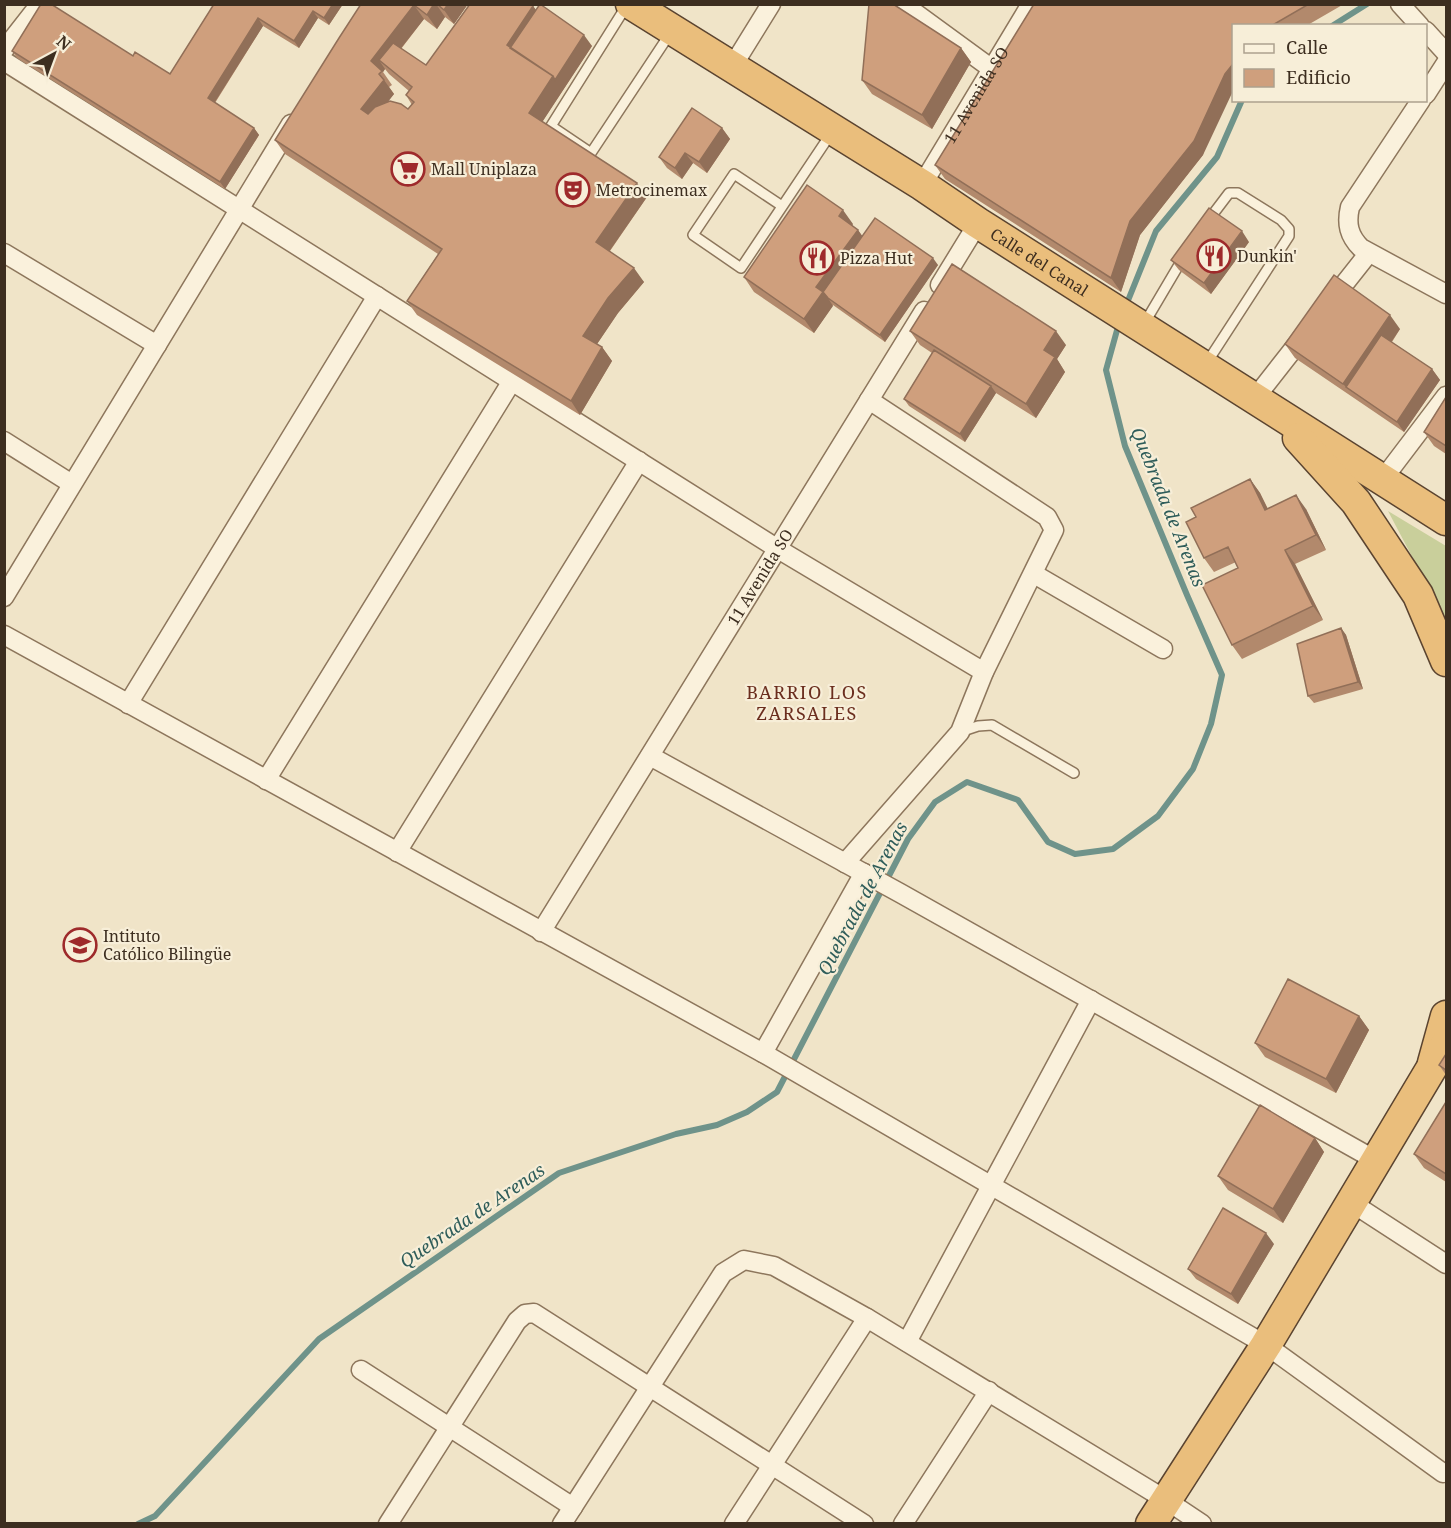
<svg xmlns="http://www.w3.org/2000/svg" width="1451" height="1528" viewBox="0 0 1451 1528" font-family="'Noto Serif',serif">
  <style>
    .green { fill: #c9cf9b }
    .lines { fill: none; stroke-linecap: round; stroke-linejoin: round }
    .stream { stroke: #6f938a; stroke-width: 6 }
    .service-casing { stroke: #8d765c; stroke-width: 12 }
    .minor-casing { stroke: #8d765c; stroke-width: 21 }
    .trunk-casing { stroke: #5b4430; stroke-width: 33 }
    .service { stroke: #faf1dc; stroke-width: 9 }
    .minor { stroke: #faf1dc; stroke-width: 18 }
    .trunk { stroke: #eabe7c; stroke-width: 30 }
    .wall { fill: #b2896c; fill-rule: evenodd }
    .shaded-wall { fill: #916f58 }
    .building { fill: #cf9f7d; stroke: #916f58; stroke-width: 1.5 }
    .labels { text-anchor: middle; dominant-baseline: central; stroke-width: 4.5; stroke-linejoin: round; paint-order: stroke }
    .street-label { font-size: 16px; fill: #3d2e20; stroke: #f7eed8 }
    .poi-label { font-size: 16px; fill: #3d2e20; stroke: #f7eed8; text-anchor: start }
    .water-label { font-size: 18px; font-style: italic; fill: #2f5d5a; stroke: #f7eed8 }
    .neighbourhood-label { font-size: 18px; letter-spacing: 1.5px; fill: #6b2e1e; stroke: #f7eed8 }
  </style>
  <rect width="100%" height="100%" fill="#f0e4c8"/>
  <path class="green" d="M1388,511L1446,546V631L1426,583Z"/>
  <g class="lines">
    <path class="stream" d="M1332,26L1367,4
      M1125,308L1156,231L1217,157L1242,100
      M138,1524L155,1516L319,1339L559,1173L676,1134L717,1125L747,1112L777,1092L908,839L935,802L967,782L1018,800L1048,842L1075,854L1113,849L1158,816L1193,769L1211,724L1222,675L1187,595L1125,446L1106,370L1119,323"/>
    <g class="service-casing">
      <path id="service" d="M627,5L551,126L591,153L671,32
        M782,206L734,174L693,235L741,268L832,132
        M1144,324L1183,258
        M1206,364L1289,236V229L1281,220L1238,193H1229L1207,222
        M960,732L978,726L992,725L1074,773"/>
    </g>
    <g class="minor-casing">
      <g id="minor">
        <path d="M903,4L992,69"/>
        <path d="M1400,4L1420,26"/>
        <path d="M1426,31L1446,53"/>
        <path d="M4,50L40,4"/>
        <path d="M4,61L778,549L984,672"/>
        <path d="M732,67L771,4"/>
        <path d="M1426,94L1446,63"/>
        <path d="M1421,100L1350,207C1346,224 1349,236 1361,248L1446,294"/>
        <path id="s1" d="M922,185L1031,4"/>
        <path d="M4,253L157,345"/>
        <path d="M940,285L978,223"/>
        <path d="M1330,302L1368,254"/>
        <path d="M1255,398L1306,333"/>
        <path d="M4,441L72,484"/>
        <path d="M1383,479L1446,396"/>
        <path d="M1034,574L1163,649"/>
        <path d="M4,597L291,124"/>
        <path d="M4,635L763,1053L1266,1345L1443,1473"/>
        <path d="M128,704L377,296"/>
        <path d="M650,756L900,893L1377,1161"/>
        <path d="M266,780L512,381"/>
        <path d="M397,852L639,461"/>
        <path d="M845,863L960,732L984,672L1054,530L1047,517L869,400"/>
        <path id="s2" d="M541,932L924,311"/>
        <path d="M763,1053L864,873"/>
        <path d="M1352,1203L1446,1264"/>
        <path d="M907,1342L1091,1000"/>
        <path d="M361,1370L573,1507"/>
        <path d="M388,1524L517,1321L525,1314L534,1313L864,1524"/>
        <path d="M562,1524L723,1273L744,1260L774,1266L867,1318L1166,1500L1202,1524"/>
        <path d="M734,1524L867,1318"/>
        <path d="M903,1524L989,1391"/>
      </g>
    </g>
    <g class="trunk-casing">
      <g id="trunk">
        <path id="s3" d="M631,4L922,185L978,223L1446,520"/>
        <path d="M1298,438L1356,502L1418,595L1446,661"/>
        <path d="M1433,1063L1446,1016"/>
        <path d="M1151,1524L1266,1345L1446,1044"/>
      </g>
    </g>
    <use href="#service" class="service"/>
    <use href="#minor" class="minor"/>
    <use href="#trunk" class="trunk"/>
  </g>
  <path class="wall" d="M214,4H343L329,25L318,18L299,48L263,26L215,103L254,128L259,135L225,189L17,58L12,51L133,56L170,74Z
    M361,4H468L454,24L445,17L437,29L424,19L401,49L426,65L533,6L536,10L592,46L542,122L647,197L610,251L644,282L618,313L597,344L602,347L612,361L580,415L417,315L407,301L438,254L285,154L275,140ZM385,69L389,74L409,91L406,95L412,105L408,109L387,102L394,94L389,87L392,85L383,72Z
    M1034,4H1344L1306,26H1233L1203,155L1140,235L1121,292L945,179L935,165Z
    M961,48L971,62L932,129L872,94L862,80Z
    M722,128L730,139L707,173L693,163L682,179L667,168L659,157Z
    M853,224L852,226L858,230L862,236L938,265L885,342L833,305L814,333L754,292L744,277Z
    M1249,242L1211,294L1179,270L1171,260Z
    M1400,329L1392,342L1432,369L1440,380L1404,432L1295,358L1285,344Z
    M910,331L1066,345L1057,359L1065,372L1036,418L996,393L965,442L909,406L904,399L932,353L920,345Z
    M1446,397V454L1434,446L1424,432Z
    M1250,479L1260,493L1268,509H1306L1326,550L1295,564L1323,620L1242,659L1232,645L1238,568L1236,562L1214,572L1204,558L1196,517Z
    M1341,628L1346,635L1363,689L1314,703L1308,696Z
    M1359,1016L1369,1030L1336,1093L1265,1057L1255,1043Z
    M1446,1054V1075L1439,1065Z
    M1446,1102V1182L1424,1168L1414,1154Z
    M1315,1138L1324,1152L1283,1223L1228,1190L1218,1176Z
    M1274,1244L1238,1304L1196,1279L1188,1269Z"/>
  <path class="shaded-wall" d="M333,4H343L329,25L324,18Z
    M434,4H436L445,17L437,29L427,15Z
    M448,4H468L454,24L444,10Z
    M414,5L424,19L387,66L379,60L385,69L383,72L371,61Z
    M533,6L543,20L519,56L507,45Z
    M313,11L318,18L299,48L294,41Z
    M258,18L263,26L213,105L208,98Z
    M584,35L592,46L539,127L529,113L553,76Z
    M961,48L971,62L932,129L922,115Z
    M1233,64V91L1203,155L1140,235L1121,292L1111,278L1130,221L1225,74Z
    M384,80L394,94L371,124L361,109Z
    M254,128L259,135L225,189L220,182Z
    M722,128L730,139L707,173L699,162Z
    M685,153L693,163L682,179L675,168Z
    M637,183L647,197L606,256L596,242Z
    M843,210L853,224L849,230L839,216Z
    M858,230L868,244L828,298L833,306L814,333L804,319L816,287Z
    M1242,231L1249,242L1211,294L1204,283Z
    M933,258L938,265L885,342L880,335Z
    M634,268L644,282L618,313L593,350L583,336L608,298Z
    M1390,315L1400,329L1356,394L1346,387L1343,384Z
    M1056,331L1066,345L1057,359L1065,372L1036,418L1026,404L1044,350Z
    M602,347L612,361L580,415L571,401Z
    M1432,369L1440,380L1404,432L1397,422Z
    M991,386L996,393L965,442L960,434Z
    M1250,479L1260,493L1275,524L1265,510Z
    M1296,495L1306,509L1326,550L1316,535Z
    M1285,550L1295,564L1323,620L1313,606Z
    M1341,628L1346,635L1363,689L1358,682Z
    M1359,1016L1369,1030L1336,1093L1326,1079Z
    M1315,1138L1324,1152L1283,1223L1273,1209Z
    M1266,1233L1274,1244L1238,1304L1231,1294Z"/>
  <path class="building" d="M41,4H51L133,56L135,52L170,74L214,4H333L324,18L313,11L294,41L258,18L208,98L254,128L220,182L12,51Z
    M361,4H434L427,15L414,5L371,61L382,71L379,74L384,80L361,109L368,114L375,107L390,101L401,104L408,109L414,102L406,95L412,87L379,60L393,43L426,65L470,4H531L533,6L507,45L553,76L529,113L637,183L596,242L634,268L608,298L583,336L602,347L571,401L407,301L442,249L275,140L339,38Z
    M437,4H448L444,10Z
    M540,4L584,35L555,80L553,76L510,48Z
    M869,4H893L961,48L922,115L862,80Z
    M1034,4H1309L1271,26H1233V64L1225,74L1194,141L1130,221L1111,278L935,165Z
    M692,108L722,128L699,162L685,153L675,168L659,157Z
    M807,185L843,210L839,216L858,230L816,287L823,292L804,319L744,277Z
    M1209,208L1242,231L1204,283L1171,260Z
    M875,218L933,258L880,335L828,298L823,292Z
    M952,264L1056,331L1044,350L1055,357L1026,404L910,331Z
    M1334,275L1390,315L1343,384L1285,344Z
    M1381,335L1432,369L1397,422L1346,387Z
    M934,350L991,386L960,434L904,399Z
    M1446,397V446L1424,432Z
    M1250,479L1265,510L1296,495L1316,535L1285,550L1313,606L1232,645L1202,585L1238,568L1228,547L1204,558L1186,522L1196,517L1191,508Z
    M1341,628L1358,682L1308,696L1297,644Z
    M1288,979L1359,1016L1326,1079L1255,1043Z
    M1446,1054V1070L1439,1065Z
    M1446,1102V1174L1414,1154Z
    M1260,1105L1315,1138L1273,1209L1218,1176Z
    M1223,1208L1266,1233L1231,1294L1188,1269Z"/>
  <defs>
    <g id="supermarket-ring" transform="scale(1.725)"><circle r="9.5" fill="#f7eed8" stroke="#9e2a2b" stroke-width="1.5"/><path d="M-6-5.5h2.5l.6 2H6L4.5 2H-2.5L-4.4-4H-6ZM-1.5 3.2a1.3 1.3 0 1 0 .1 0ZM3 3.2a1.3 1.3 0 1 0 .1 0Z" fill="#9e2a2b"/></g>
    <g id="theatre-ring" transform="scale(1.725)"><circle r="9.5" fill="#f7eed8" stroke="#9e2a2b" stroke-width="1.5"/><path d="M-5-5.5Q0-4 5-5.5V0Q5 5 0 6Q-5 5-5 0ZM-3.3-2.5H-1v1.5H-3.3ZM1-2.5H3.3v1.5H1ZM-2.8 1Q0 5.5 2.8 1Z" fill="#9e2a2b"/></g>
    <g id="restaurant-ring" transform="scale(1.725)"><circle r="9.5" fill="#f7eed8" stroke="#9e2a2b" stroke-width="1.5"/><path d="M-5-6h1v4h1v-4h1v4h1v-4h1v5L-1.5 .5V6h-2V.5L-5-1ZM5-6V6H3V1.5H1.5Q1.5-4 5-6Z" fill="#9e2a2b"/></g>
    <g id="school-ring" transform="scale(1.725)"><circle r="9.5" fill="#f7eed8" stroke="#9e2a2b" stroke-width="1.5"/><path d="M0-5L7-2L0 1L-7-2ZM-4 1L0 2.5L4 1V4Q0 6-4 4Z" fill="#9e2a2b"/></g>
  </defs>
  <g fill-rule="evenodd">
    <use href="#supermarket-ring" x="408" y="169"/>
    <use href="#theatre-ring" x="573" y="190"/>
    <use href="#restaurant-ring" x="1214" y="256"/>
    <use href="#restaurant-ring" x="817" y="258"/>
    <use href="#school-ring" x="80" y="945"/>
  </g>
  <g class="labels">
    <g class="street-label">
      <text stroke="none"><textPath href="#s1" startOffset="105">11 Avenida SO</textPath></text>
      <text stroke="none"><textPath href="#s3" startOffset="483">Calle del Canal</textPath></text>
      <text stroke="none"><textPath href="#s2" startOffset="417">11 Avenida SO</textPath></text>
    </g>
    <g class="poi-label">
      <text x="431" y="169">Mall Uniplaza</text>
      <text x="596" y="190">Metrocinemax</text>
      <text x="1237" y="256">Dunkin'</text>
      <text x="840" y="258">Pizza Hut</text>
      <text x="103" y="936">Intituto<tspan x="103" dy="18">Católico Bilingüe</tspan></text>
    </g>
    <g class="water-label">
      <text transform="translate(1169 507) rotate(68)">Quebrada de Arenas</text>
      <text transform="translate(862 898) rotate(-62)">Quebrada de Arenas</text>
      <text transform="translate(472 1215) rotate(-34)">Quebrada de Arenas</text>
    </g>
    <g class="neighbourhood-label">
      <text x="807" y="692">BARRIO LOS<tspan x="807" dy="21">ZARSALES</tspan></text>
    </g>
  </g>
  <rect width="1451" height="1528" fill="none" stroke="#3d2e20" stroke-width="12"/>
  <rect x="1232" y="24" width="195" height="78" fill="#f7eed8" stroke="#ada18e" stroke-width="1.5"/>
  <rect x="1244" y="44" width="30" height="9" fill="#faf1dc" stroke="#ada18e" stroke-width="1.5"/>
  <text x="1286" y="54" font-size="18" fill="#3d2e20">Calle</text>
  <rect x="1244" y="69" width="30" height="18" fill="#cf9f7d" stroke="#ada18e" stroke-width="1.5"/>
  <text x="1286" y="84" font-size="18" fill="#3d2e20">Edificio</text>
  <g transform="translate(54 54) rotate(41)" stroke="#f7eed8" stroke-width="4.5" paint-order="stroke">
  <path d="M0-4.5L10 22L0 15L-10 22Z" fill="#3d2e20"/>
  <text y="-9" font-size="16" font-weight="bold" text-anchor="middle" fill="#3d2e20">N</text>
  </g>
</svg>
